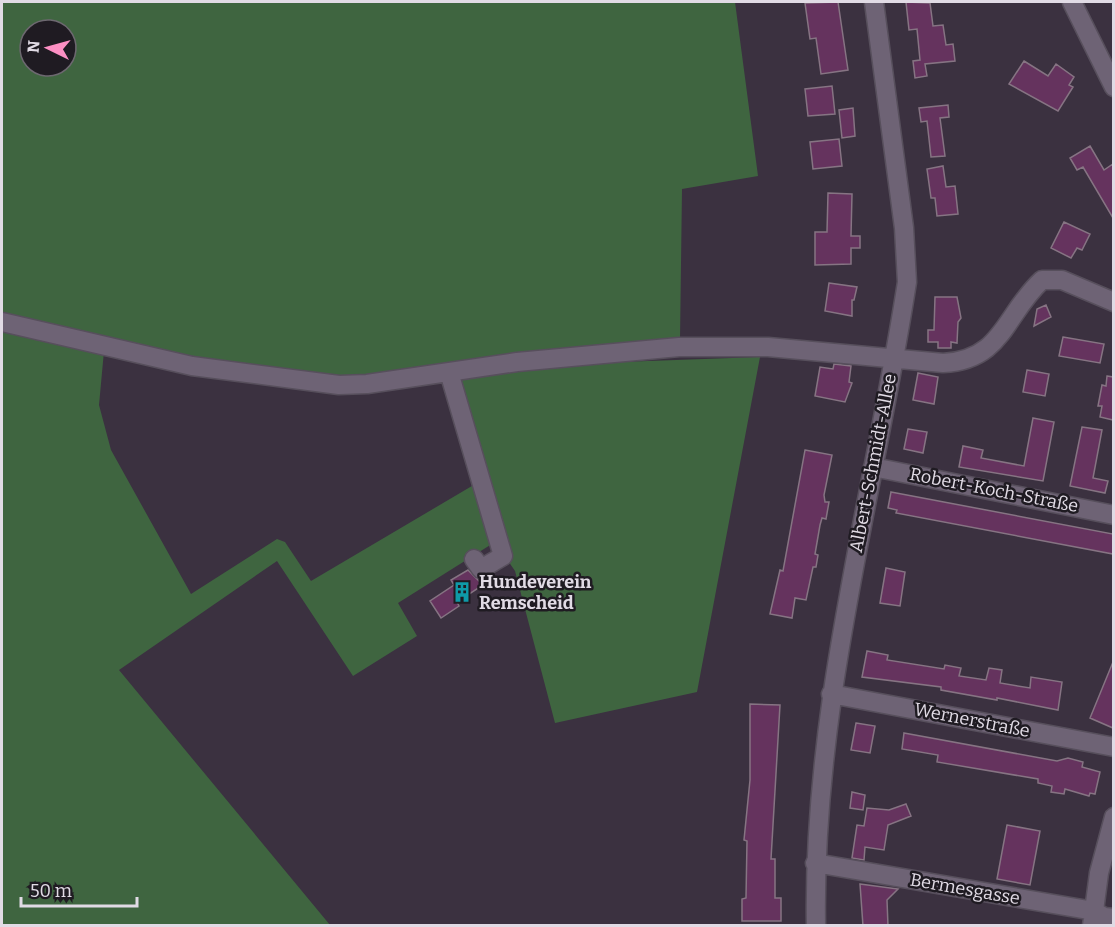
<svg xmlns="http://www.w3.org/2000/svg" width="1115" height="927" viewBox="0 0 1115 927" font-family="Bitter,serif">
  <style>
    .green { fill: #3f6540; fill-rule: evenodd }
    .building { fill: #65335e; stroke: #867483; stroke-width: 1.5 }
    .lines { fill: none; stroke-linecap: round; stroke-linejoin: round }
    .minor-casing { stroke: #574f5c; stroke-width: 21 }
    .minor { stroke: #6e6375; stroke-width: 18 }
    .labels { text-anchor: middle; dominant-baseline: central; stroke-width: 5; stroke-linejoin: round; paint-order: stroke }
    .street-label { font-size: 18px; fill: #e1dbe5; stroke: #1f1b22 }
    .poi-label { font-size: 18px; font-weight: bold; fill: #e1dbe5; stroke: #1f1b22; text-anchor: start }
  </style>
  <rect width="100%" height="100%" fill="#3b3140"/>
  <path class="green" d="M2,2H735L758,176L682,189L680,340L366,379L217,365L2,318ZM30,30H66V66H30Z
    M2,327L104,351L99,405L111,450L191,594L277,539L285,542L311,581L477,483L447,384L462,377L620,362L760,357L697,692L555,723L515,571L495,542L398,603L417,636L353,676L277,561L119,670L330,925H2Z"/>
  <path class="building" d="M838,2L848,70L821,74L816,38L810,39L805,3Z
    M906,2L930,3L933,26L943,25L946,45L953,44L955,61L925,64L927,76L915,78L913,61L920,60L917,29L909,30Z
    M1024,61L1048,76L1056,64L1074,77L1069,85L1073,87L1058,111L1009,84Z
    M832,86L835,114L808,116L805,89Z
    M948,105L949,117L940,118L945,156L931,157L927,121L921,122L919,108Z
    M853,108L855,136L842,138L839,110Z
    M839,139L842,166L813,169L810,142Z
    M1090,146L1104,170L1113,164V218L1083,167L1077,170L1070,158Z
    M943,166L946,187L955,186L958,214L937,216L935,198H931L927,169Z
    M828,193L852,194L851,236H860V248H851V264L815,265V232H827Z
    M1064,222L1090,234L1082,250L1077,248L1071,258L1051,248Z
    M829,283L857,287L854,300H852V316L825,311Z
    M935,297H957L961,318L958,322L957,343L951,342V348H938V342H928V330H934Z
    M1046,305L1051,317L1034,326L1037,309Z
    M1063,337L1104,344L1100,363L1059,356Z
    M834,364L851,366L849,382L852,383L845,402L815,396L820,367L833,369Z
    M1027,370L1049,374L1045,396L1023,392Z
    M918,373L938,377L934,404L913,400Z
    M1107,376L1113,377V420L1100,417L1102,406H1098L1102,385L1106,386Z
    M1033,418L1054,422L1043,481L959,467L963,446L983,450L981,458L1024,466Z
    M1082,427L1102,430L1093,478L1108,481L1105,493L1070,486Z
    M908,429L927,432L923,453L904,449Z
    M805,450L832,455L824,495L825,502H829L826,519L822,518L820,525L815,554L818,555L816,567H813L806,600L795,598L792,618L770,614L780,570L783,571Z
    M891,492L1113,534V554L896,513L897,510L888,508Z
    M886,568L905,572L900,606L880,603Z
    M468,570L483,585L457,602L459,606L441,618L430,601L454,585L451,580Z
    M867,651L888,655L887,660L944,669L945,665L961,668L959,676L986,680L989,668L1002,670L1000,683L1030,688L1031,677L1062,682L1058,710L997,698V700L941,690V687L862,677Z
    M1113,662V728L1090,718Z
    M750,704L780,705L771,859H775V898H781V921H742V899L746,898L747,841L744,840L750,780Z
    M856,723L875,726L870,753L851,750Z
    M904,733L1057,761L1068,758L1083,762L1082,767L1100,772L1095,794L1090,793L1089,796L1065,789L1064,794L1051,792L1052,786L1038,783V779L937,762L938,755L902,749Z
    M852,792L865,795L863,810L850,808Z
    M906,804L911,816L888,825L884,850L865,847L864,860L852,858L857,825L864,826L867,808L889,810Z
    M1007,825L1040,831L1030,885L997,879Z
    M860,884L898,889L887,900L888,926H863Z"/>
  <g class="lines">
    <g class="minor-casing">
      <path id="minor" d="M1072,2L1114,87
        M2,322L192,366L339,385L367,384L517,362L679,347H768L943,363C1003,360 1004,315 1042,280H1062L1114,302
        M449,372L503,556L481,569L474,559
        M873,467L1114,515
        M831,694L1114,747
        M815,863L1094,911L1104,917L1114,918
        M816,926C812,706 874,496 907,282L904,228L874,2
        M1092,926L1099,873L1114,817"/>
    </g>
    <use href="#minor" class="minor"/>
  </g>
  <defs>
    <g id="building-bare" transform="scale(1.62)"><path d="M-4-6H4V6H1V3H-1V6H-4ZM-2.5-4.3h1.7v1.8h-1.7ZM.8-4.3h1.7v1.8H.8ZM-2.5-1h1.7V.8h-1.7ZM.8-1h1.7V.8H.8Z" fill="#0f9aa8" stroke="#1f1b22" stroke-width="2.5" paint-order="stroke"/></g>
  </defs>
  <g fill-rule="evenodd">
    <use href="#building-bare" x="462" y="592"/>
  </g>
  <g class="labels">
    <g class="street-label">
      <text transform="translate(873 463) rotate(-79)">Albert-Schmidt-Allee</text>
      <text transform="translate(994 490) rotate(11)">Robert-Koch-Straße</text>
      <text transform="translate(972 720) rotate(11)">Wernerstraße</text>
      <text transform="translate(965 889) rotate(10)">Bermesgasse</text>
    </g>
    <g class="poi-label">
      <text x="479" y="582">Hundeverein<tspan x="479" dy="21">Remscheid</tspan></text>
    </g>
  </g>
  <rect width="1115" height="927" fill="none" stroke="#e1dbe5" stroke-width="6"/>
  <g transform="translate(48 48) rotate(275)"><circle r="28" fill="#1f1b22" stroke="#6d6870" stroke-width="1.5"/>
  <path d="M0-4.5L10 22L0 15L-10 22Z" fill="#fc8fc3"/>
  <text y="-9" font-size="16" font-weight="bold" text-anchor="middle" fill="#e1dbe5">N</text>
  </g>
  <path d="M21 897v9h116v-9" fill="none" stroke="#e1dbe5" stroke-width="3"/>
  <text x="30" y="897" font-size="18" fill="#e1dbe5" stroke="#1f1b22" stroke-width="4.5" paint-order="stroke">50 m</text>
</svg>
